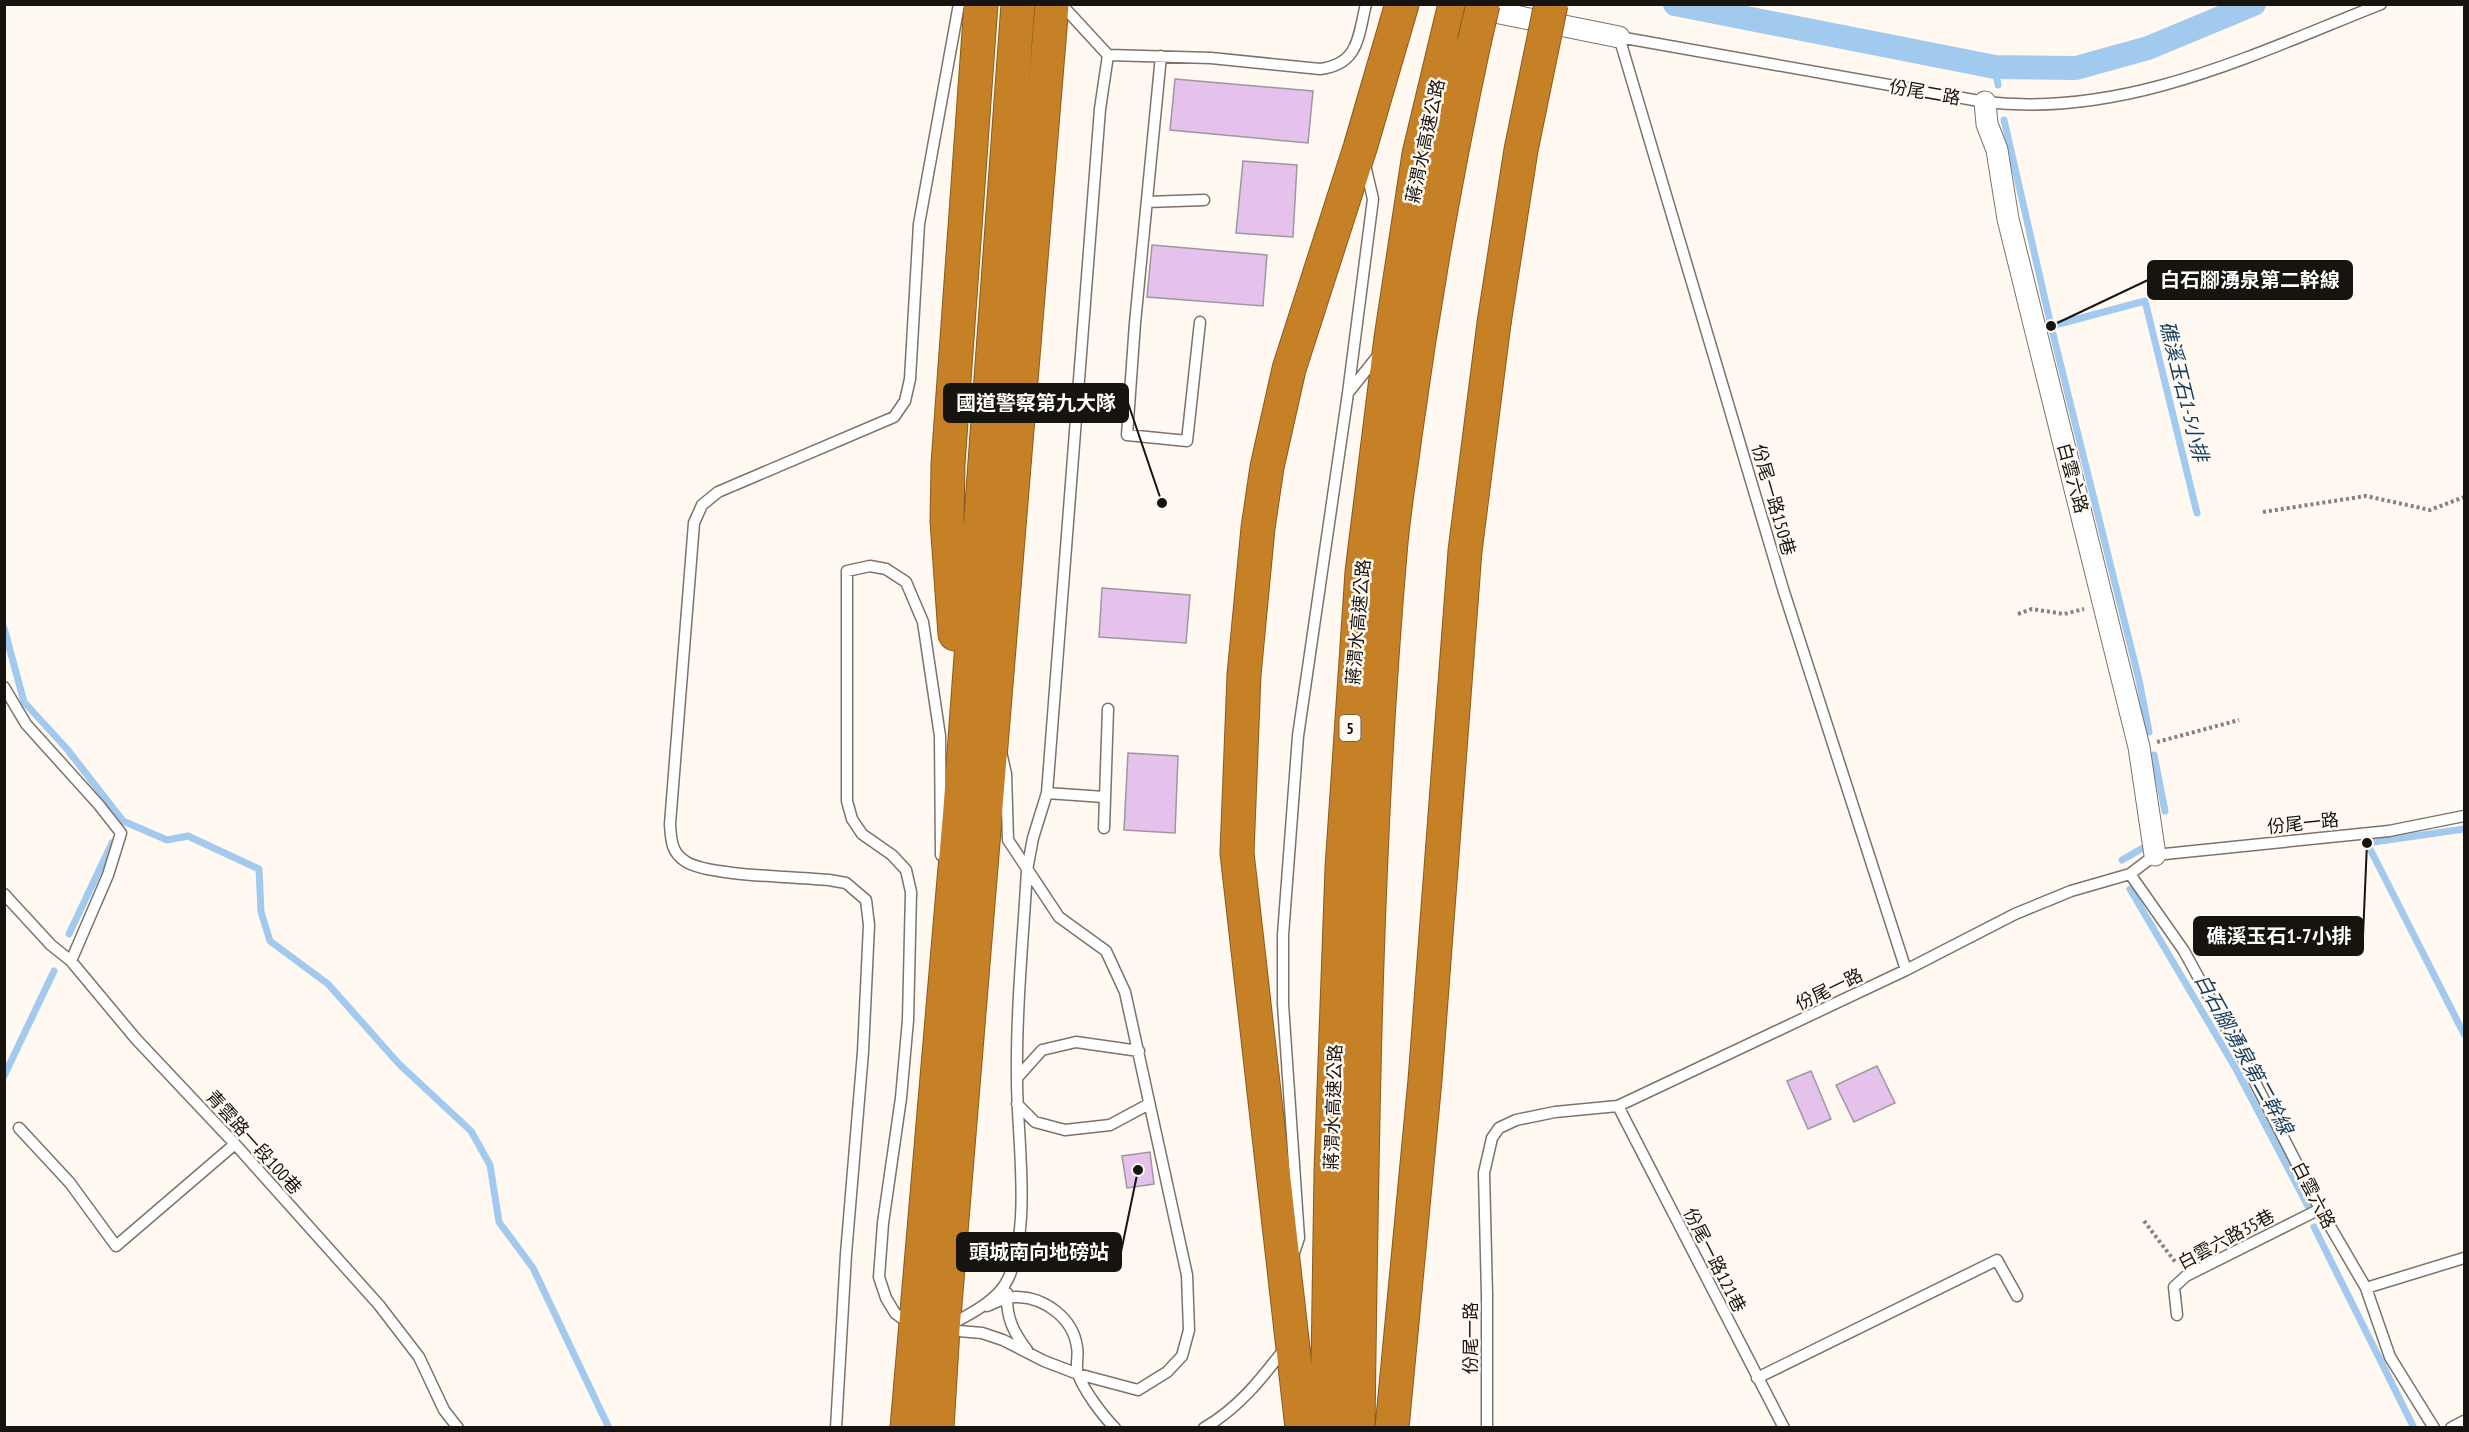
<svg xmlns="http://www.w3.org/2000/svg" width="2469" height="1432" viewBox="0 0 2469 1432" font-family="'PT Sans Narrow','Noto Sans TC',sans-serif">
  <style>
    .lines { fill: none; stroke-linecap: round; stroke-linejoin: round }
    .stream { stroke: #a2caee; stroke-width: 7 }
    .canal { stroke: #a2caee; stroke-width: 24 }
    .building { fill: #e4c2eb; stroke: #9e96a0; stroke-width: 1.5 }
    .lane-casing { stroke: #7c736a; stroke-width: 13 }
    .street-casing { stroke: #7c736a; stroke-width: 23 }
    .highway-casing { stroke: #895b1e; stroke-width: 35 }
    .path { stroke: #86817c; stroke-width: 4; stroke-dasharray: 3 3; stroke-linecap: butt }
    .lane { stroke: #fff; stroke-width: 10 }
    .street { stroke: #fff; stroke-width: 21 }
    .highway { stroke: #c68126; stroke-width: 33 }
    .highway-bridge-casing { stroke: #895b1e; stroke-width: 35; stroke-linecap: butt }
    .highway-bridge { stroke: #c68126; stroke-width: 33 }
    .labels { text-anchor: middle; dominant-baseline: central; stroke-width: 5; stroke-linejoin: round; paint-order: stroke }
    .shield { fill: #fff9f2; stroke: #5d5954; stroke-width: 1.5 }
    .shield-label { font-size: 16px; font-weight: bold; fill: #171410 }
    .street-label { font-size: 18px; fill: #171410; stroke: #fff9f2 }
    .water-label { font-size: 20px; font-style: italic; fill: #103c5f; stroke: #fff9f2 }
    .leader { fill: none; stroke: #171410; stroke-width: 2 }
    .callout-dot { fill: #171410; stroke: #fff9f2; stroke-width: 2 }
    .callout { fill: #171410; stroke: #171410; stroke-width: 2 }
    .callout-label { font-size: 20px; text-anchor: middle; font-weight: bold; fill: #fff }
  </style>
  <rect width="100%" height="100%" fill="#fff9f2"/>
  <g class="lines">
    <path class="stream" d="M1995,67L1998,85
      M2004,120L2051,326L2139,680L2149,732
      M2051,326L2145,301L2197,513
      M4,628L24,702L67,749L123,821L167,840L188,836L259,869L261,912L270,941L328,984L399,1064L471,1131L490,1165L499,1222L533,1268L609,1428
      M2154,755L2165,811
      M2464,829L2367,843L2464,1034
      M2122,860L2148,845
      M2130,889L2236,1069L2308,1206
      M69,934L112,843
      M4,1076L54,971
      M2314,1227L2414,1428"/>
    <path class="canal" d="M1675,4L1995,67L2076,68L2148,48L2254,4"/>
  </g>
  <path class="building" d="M1175,79L1313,91L1308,143L1170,130Z
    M1243,161L1297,165L1293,237L1236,233Z
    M1152,245L1267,255L1263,306L1147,297Z
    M1102,588L1190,595L1186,643L1099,637Z
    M1128,753L1178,756L1175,833L1124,830Z
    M1877,1066L1895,1103L1854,1122L1836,1085Z
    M1811,1071L1831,1119L1808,1129L1787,1081Z
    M1150,1152L1154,1184L1127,1188L1122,1156Z"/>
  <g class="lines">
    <g class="lane-casing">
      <path id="lane" d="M1108,55L1211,58L1320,69C1359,64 1358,37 1366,4
        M1161,56L1135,323L1127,435L1187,441L1200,322
        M1147,202L1204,200
        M1348,393L1373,199L1365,165
        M4,687L26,724L99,805L121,833L108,875L71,961
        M1047,793L1104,797
        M1104,828L1108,709
        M2130,874L2184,951L2243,1059L2320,1209L2366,1288L2390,1357L2434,1428
        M4,894L51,945L71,961L136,1039L235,1144L379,1305L419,1357L444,1410L458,1428
        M1906,970L1784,592L1619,37L1985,102C2126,118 2254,54 2381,4
        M1017,1078L1042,1050L1076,1042L1139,1051
        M1017,1104L1035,1122L1065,1130L1110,1125L1149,1104
        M1618,1106L1784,1428
        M19,1128L70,1183L116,1246L235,1144
        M1294,1253L1299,1238L1283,1004V935L1298,736L1348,393L1380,353
        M2366,1288L2464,1258
        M1007,1293C1006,1317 1013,1332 1027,1350
        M987,1306C997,1302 1007,1296 1018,1297C1045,1298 1073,1318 1077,1347C1079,1355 1075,1366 1078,1374C1084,1391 1103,1416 1115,1428
        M2177,1315L2174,1287L2186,1276L2320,1209
        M911,1325L895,1313L886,1298L879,1277L883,1223L901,1098L908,1020L911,892L906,870L892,855L862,834L852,819L847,801V571L870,566L886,569L906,582L923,622L940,736L941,855
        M948,1326C968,1315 998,1301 1008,1279C1032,1226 1017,1138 1017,1080C1016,1010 1023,940 1027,870L1033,838L1047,793L1100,109L1108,55L1061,4
        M947,1330L982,1333L1003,1340L1044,1361L1078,1374L1138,1390L1167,1372L1182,1356L1189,1330L1187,1275L1125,992L1106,951L1059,917L1008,840L1006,774L1002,756
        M1757,1378L1997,1260L2017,1296
        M836,1428L846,1254L863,1052L869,925L866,900L846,883L829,880C800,877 705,876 685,861C671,852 671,839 670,824L694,523L702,505L718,492L894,417L905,401L910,379L919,224L959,4
        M1204,1428C1239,1408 1262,1378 1286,1347
        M1487,1428V1295L1484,1173L1492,1138L1499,1128L1516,1120L1555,1112L1618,1106L1906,970L2015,914L2071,891L2130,874L2155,855L2389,831L2464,816
        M2451,1428L2464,1421"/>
    </g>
    <g class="street-casing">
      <path id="street" d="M1470,7L1619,37
        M1985,102L1987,124L1997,150L2008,219L2139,747L2155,855"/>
    </g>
    <g class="highway-casing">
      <path id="highway" d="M955,634L947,521L948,464L981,4
        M907,1428L960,809L1018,4
        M937,1428L943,1329L1052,4
        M1302,1428L1237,853L1244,675L1258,528L1267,467L1289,369L1360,148L1402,4
        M1327,1428L1331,1172L1342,868L1362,572L1391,338L1419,154L1455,4
        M1358,1428C1362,1136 1365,844 1390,554C1393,514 1400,475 1405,436C1423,304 1446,173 1474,43
        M1392,1428L1425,1080L1465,551L1494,323"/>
    </g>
    <path class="path" d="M2263,512L2366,496L2430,510L2464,497
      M2018,614L2032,609L2064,614L2084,609
      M2157,742L2239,720
      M2144,1221L2176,1263"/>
    <use href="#lane" class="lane"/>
    <use href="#street" class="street"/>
    <use href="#highway" class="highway"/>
    <g class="highway-bridge-casing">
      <path id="highway-bridge" d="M1474,43L1483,4
        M1494,323L1521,150L1551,4"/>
    </g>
    <use href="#highway-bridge" class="highway-bridge"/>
  </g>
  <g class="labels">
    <rect class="shield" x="1339.5" y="715" width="21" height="26" rx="4.5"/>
    <g class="shield-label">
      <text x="1350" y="728">5</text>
    </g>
    <g class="street-label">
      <text transform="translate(1925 92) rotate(10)">份尾二路</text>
      <text transform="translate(1425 141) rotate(-78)">蔣渭水高速公路</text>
      <text transform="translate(2073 478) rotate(75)">白雲六路</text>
      <text transform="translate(1774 500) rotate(74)">份尾一路150巷</text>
      <text transform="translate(1358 622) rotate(-85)">蔣渭水高速公路</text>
      <text transform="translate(2303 823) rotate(-6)">份尾一路</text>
      <text transform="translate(1829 989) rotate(-26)">份尾一路</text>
      <text transform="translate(1333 1107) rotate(-88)">蔣渭水高速公路</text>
      <text transform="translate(254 1142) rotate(48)">青雲路一段100巷</text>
      <text transform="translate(2314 1195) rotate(63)">白雲六路</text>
      <text transform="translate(2226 1239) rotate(-28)">白雲六路35巷</text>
      <text transform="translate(1715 1260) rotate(63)">份尾一路121巷</text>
      <text transform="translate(1470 1338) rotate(-90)">份尾一路</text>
    </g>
    <g class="water-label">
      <text transform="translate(2184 391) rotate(76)">礁溪玉石1-5小排</text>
      <text transform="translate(2244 1054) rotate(61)">白石腳湧泉第二幹線</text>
    </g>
  </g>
  <path class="leader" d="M2051 326L2148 280M1162 503L1128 403M2367 843L2363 936M1138 1170L1121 1252"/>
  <g class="callout-dot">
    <circle cx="2051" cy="326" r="6"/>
    <circle cx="1162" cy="503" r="6"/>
    <circle cx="2367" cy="843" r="6"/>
    <circle cx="1138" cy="1170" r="6"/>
  </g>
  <g class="callout">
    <rect x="2148" y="261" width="204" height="38" rx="6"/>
    <rect x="944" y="384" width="184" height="38" rx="6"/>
    <rect x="2194" y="917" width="169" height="38" rx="6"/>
    <rect x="957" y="1233" width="164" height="38" rx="6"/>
  </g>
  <g class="callout-label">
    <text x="2250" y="287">白石腳湧泉第二幹線</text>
    <text x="1036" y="410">國道警察第九大隊</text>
    <text x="2279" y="943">礁溪玉石1-7小排</text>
    <text x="1039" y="1259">頭城南向地磅站</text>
  </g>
  <rect width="2469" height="1432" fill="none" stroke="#171410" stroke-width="12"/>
</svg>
